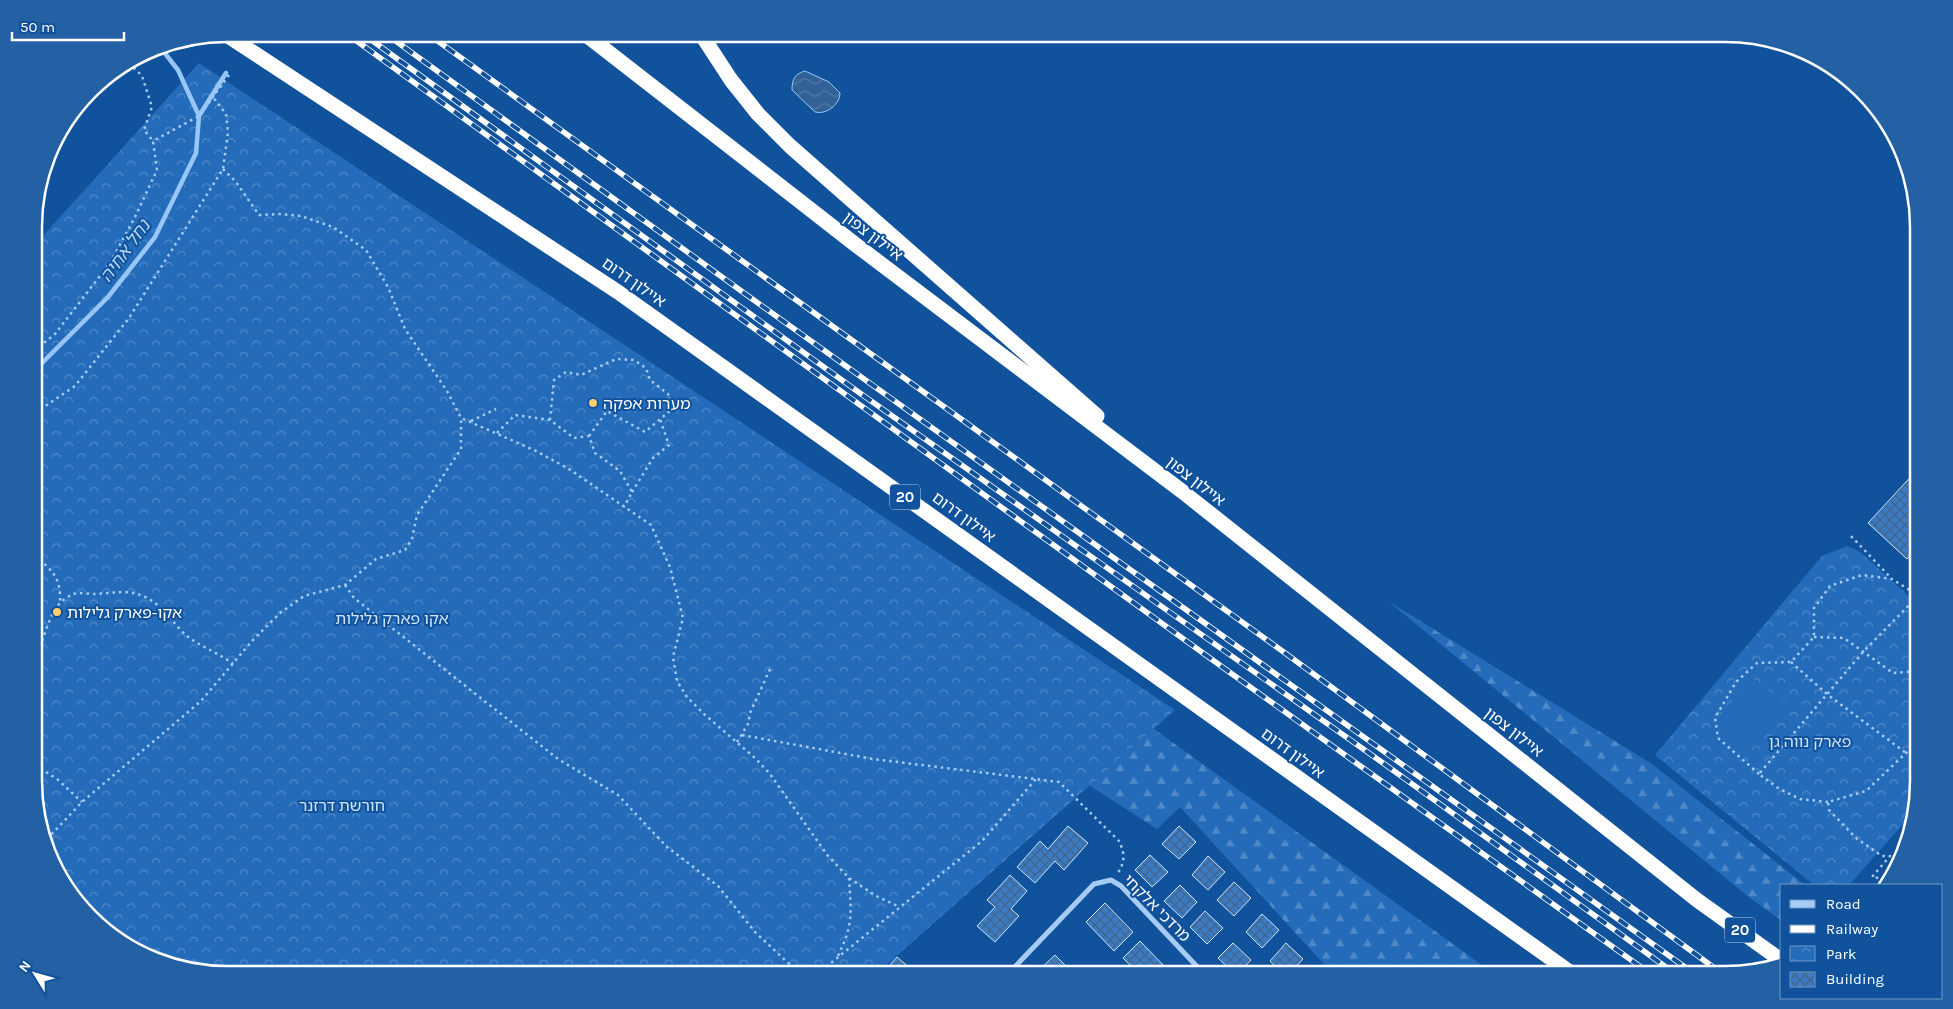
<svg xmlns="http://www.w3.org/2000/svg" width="1953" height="1009" viewBox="0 0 1953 1009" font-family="Karla,'Noto Sans Hebrew',sans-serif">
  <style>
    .forest { fill: url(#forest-firs) }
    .park { fill: url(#park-crowns) }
    .pitch { fill: #246cba }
    .water { fill: url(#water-waves); stroke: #97c7f8 }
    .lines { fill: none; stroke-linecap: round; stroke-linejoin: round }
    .stream { stroke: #97c7f8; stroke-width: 4.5 }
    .building { fill: url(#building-cross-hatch); stroke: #cee5fe }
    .path { stroke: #a6cbf4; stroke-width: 2.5; stroke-dasharray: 2.5 4; stroke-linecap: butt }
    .minor { stroke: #a6cbf4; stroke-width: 5 }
    .motorway { stroke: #fff; stroke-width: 15 }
    .rail-casing { stroke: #fff; stroke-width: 5.5 }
    .rail { stroke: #11529c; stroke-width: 4; stroke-dasharray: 11; stroke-linecap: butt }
    .poi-dot { fill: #ffcf69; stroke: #11529c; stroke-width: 2 }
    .labels { text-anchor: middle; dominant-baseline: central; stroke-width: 4; stroke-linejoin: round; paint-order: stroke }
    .shield { fill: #11529c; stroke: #b8cbe1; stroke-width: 1 }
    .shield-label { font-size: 15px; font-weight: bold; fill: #fff }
    .street-label { font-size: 16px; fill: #fff; stroke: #11529c }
    .poi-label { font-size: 16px; fill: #fff; stroke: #11529c; text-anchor: start }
    .park-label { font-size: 16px; fill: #cee5fe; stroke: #11529c }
    .water-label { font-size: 18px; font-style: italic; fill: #b2d5fb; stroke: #11529c }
    .rim { fill: none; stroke: #fff; stroke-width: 2.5 }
  </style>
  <defs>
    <pattern id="forest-firs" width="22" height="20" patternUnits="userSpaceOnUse" patternTransform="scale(1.25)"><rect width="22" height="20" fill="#246cba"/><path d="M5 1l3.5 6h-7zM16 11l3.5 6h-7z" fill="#5089c8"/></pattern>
    <pattern id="park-crowns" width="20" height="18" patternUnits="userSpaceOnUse" patternTransform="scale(1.25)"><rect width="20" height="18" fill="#246cba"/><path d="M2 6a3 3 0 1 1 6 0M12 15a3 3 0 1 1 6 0" fill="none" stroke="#5089c8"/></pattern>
    <pattern id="water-waves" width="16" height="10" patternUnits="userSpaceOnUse" patternTransform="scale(1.25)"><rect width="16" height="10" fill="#326197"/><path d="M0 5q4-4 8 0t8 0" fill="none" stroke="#5179a7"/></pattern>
    <pattern id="building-cross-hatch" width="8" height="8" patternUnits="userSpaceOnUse" patternTransform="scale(1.25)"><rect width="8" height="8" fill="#3a7bc3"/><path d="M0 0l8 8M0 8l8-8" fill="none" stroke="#42668d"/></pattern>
  </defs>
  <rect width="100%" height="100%" fill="#11529c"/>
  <path class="forest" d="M1388,601L1652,764L1805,885H1782V921L1750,898Z
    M1097,688L1460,949L1495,975H1334L1180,807L1157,829L1067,771Z"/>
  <path class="park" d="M199,63L1175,710L875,975H227L141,955L99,927L67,889L35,807L34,246Z
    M1847,546L1860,552L1919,605V782L1912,814L1849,885H1814L1655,755L1822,556Z"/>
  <path class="pitch" d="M1752,677L1787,705L1742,761L1707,733Z"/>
  <path class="water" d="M805,71L829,82L840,93C840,104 827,115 815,112L792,90C792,79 795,74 805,71Z"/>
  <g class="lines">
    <path class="stream" d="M160,47L178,70L199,116
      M35,370L108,297L155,237L196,153L199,116L226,73"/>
  </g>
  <path class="building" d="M1918,469L1919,546L1907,559L1868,523Z
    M1068,826L1088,843L1064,870L1055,861L1035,883L1017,867L1040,841L1048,849Z
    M1179,826L1196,842L1179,859L1162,844Z
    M1150,855L1168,872L1152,887L1135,870Z
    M1208,856L1225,872L1208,890L1192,875Z
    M1010,875L1027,891L1011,909L1019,916L995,942L977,926L995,907L987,900Z
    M1234,882L1251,898L1234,916L1217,900Z
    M1180,885L1197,902L1182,918L1164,901Z
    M1105,903L1133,932L1114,951L1086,922Z
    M1205,911L1223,928L1207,944L1190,927Z
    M1262,914L1279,930L1262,948L1246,932Z
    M1140,941L1166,968L1159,975H1140L1123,958Z
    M1233,943L1251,960L1236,975L1218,958Z
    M1286,943L1303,959L1288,975H1284L1270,961Z
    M1055,955L1075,975L1035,974Z
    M897,957L918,975H881Z"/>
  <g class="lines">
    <path class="path" d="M129,63L142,76L152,107L144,130L153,141
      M223,169L236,182L259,215L281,214L301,216L333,227L366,250L388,287L405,329L447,391L461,418L534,450L569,469L651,525L670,567L683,618L673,657L677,681L687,697L704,714L755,758L770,774L828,856L849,878L876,896L900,907
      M34,351L55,334L110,263L134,219L157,170L153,141L199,116L229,75
      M35,413L75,386L129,318L223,169L228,132L226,114L213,97
      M550,420L554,380L566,372L581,375L616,359L634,360L646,368L650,380L668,394L672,409L645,432L607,411L589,436
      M471,421L496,409
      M497,433L515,415L550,420L574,438L589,436L595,453L620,471L632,492L624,507
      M632,492L653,458L669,445L660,419
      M1851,536L1891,578
      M35,555C53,572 61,577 60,603
      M345,585L354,598L558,759L618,795L666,846L718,886L755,932L801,975
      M1814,637L1844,638L1893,673L1919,671
      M35,659C44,641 47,618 60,603C64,599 69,596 73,594C80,592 89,594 96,594C113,593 129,589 145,597C163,605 173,624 187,636C201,647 219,653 233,664
      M1791,662L1828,695L1906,753
      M742,735L873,759L1059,782L1120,842L1124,856L1121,869L1118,872
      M737,742L748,724L750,713L771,667
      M35,765L57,779L82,802
      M1759,774L1718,738L1715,718L1736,682L1757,663L1791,662L1814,637V608L1830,586L1862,575L1892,579L1919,596
      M1828,802L1800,799L1778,788L1759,774L1863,652L1917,597
      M47,839L82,802L201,701L252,641L280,613L304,596L345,585L376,559L405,550L412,539L417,515L461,449V418
      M1891,880L1872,877L1890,856H1882L1856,838L1829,810L1828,802L1866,791L1906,753L1919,743
      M838,956C854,923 851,913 849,878
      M816,975L982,841L1036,779"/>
    <path class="minor" d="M1007,975L1094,884L1111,880L1121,886L1205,975"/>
    <path class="motorway" d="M225,34L618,292L1574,975
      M585,34L856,245L1183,492L1697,900L1782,961
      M701,34L731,80L758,114L790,146L1097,416"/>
    <g class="rail-casing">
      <path id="rail" d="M347,34L1232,674L1652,975
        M363,34L857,391L1383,763L1677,975
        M386,34L751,298L1696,975
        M428,34L1285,653L1724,975"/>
    </g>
    <use href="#rail" class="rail"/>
  </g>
  <g class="poi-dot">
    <circle cx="593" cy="403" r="5"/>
    <circle cx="57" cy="612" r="5"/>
  </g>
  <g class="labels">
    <g class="shield">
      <rect x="890" y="484.5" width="30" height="25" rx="4"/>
      <rect x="1725" y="917.5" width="30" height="25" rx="4"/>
    </g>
    <g class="shield-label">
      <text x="905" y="497">20</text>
      <text x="1740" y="930">20</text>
    </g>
    <g class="street-label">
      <text transform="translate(873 236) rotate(37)">איילון צפון</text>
      <text transform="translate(634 282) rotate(35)">איילון דרום</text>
      <text transform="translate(1196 481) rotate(38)">איילון צפון</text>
      <text transform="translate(964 517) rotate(36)">איילון דרום</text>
      <text transform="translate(1514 732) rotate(38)">איילון צפון</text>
      <text transform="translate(1293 753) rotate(36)">איילון דרום</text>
      <text transform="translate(1157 908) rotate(45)">מרדכי אלקחי</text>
    </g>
    <g class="poi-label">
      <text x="603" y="403">מערות אפקה</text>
      <text x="67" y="612">אקו-פארק גלילות</text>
    </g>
    <g class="park-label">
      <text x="392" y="618">אקו פארק גלילות</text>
      <text x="1810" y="741">פארק נווה גן</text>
      <text x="342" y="805">חורשת דרזנר</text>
    </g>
    <g class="water-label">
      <text transform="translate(125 251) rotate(-54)">נחל אחיה</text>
    </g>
  </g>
  <path d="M0 0H1953V1009H0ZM227 42H1725A185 185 0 0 1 1910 227V781A185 185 0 0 1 1725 966H227A185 185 0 0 1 42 781V227A185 185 0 0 1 227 42Z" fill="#2460a4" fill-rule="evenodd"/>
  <path class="rim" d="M227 42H1725A185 185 0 0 1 1910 227V781A185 185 0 0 1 1725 966H227A185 185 0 0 1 42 781V227A185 185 0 0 1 227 42Z"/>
  <rect x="1780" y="884" width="162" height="115" fill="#11529c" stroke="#7097c4"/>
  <rect x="1790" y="900" width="25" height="8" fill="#a6cbf4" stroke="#7097c4"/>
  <text x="1826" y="909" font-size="15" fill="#ffffff">Road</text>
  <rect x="1790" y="925" width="25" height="8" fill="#ffffff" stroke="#7097c4"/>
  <text x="1826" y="934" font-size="15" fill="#ffffff">Railway</text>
  <rect x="1790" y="946" width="25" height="15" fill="url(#park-crowns)" stroke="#7097c4"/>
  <text x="1826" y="959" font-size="15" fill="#ffffff">Park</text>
  <rect x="1790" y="972" width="25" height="15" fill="url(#building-cross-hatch)" stroke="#7097c4"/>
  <text x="1826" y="984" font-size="15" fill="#ffffff">Building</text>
  <g transform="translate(35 974) rotate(307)" stroke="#11529c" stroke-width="4" paint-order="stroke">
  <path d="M0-4L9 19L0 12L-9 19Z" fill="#ffffff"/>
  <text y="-8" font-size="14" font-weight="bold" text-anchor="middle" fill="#ffffff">N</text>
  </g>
  <path d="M12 32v8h112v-8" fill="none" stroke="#ffffff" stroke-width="2.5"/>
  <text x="20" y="32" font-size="15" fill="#ffffff" stroke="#11529c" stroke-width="4" paint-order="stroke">50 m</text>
</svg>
